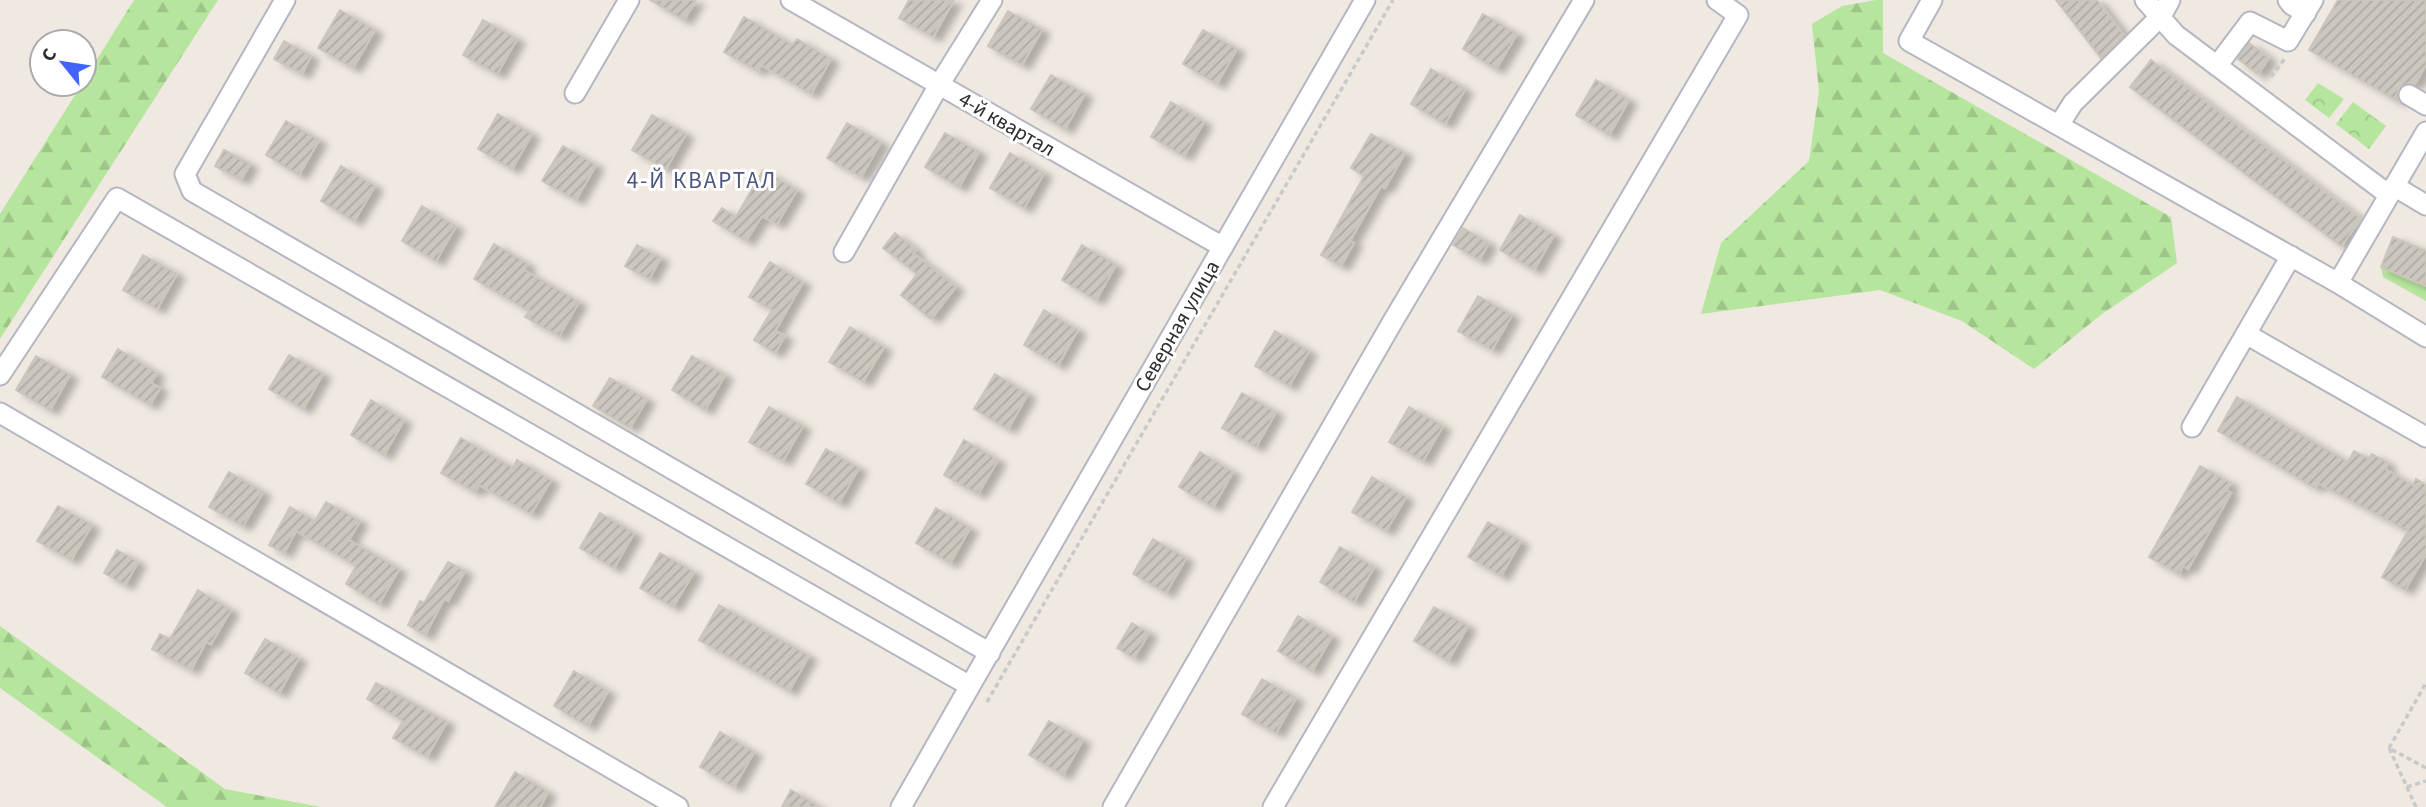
<svg xmlns="http://www.w3.org/2000/svg" width="2426" height="807" viewBox="0 0 2426 807" font-family="'Source Sans 3',sans-serif">
  <style>
    .grass { fill: #b6e59e }
    .forest { fill: url(#forest-firs) }
    .park { fill: url(#park-crowns) }
    .building { fill: url(#building-hatch); stroke: #cbc5ba; stroke-width: 2; filter: url(#shadow) }
    .lines { fill: none; stroke-linecap: round; stroke-linejoin: round }
    .minor-casing { stroke: #b4b7c1; stroke-width: 23 }
    .path { stroke: #c9c9c9; stroke-width: 3.5; stroke-dasharray: 5 3.5; stroke-linecap: butt }
    .minor { stroke: #fff; stroke-width: 19 }
    .labels { text-anchor: middle; dominant-baseline: central; stroke-width: 6; stroke-linejoin: round; paint-order: stroke }
    .street-label { font-size: 21px; fill: #2e2e2e; stroke: #fff }
    .neighbourhood-label { font-size: 23px; letter-spacing: 2px; fill: #4d5680; stroke: #fff }
  </style>
  <defs>
    <pattern id="forest-firs" width="22" height="20" patternUnits="userSpaceOnUse" patternTransform="scale(1.75)"><rect width="22" height="20" fill="#b6e59e"/><path d="M5 1l3.5 6h-7zM16 11l3.5 6h-7z" fill="#9dc588"/></pattern>
    <pattern id="park-crowns" width="20" height="18" patternUnits="userSpaceOnUse" patternTransform="scale(1.75)"><rect width="20" height="18" fill="#b6e59e"/><path d="M2 6a3 3 0 1 1 6 0M12 15a3 3 0 1 1 6 0" fill="none" stroke="#9dc588"/></pattern>
    <pattern id="building-hatch" width="6" height="6" patternUnits="userSpaceOnUse" patternTransform="scale(1.75)"><rect width="6" height="6" fill="#cbc7bf"/><path d="M-1 1l2-2M0 6l6-6M5 7l2-2" fill="none" stroke="#afaba4"/></pattern>
    <filter id="shadow"><feDropShadow dx="8" dy="4.5" stdDeviation="3.5" flood-color="#0004"/></filter>
  </defs>
  <rect width="100%" height="100%" fill="#efe9e1"/>
  <path class="grass" d="M2381,267L2426,286V301L2383,277Z"/>
  <path class="forest" d="M134,0H218L0,339V214L82,84H84V80Z
    M1876,0H1883V53L2171,217L2177,263L2102,314L2034,369L1962,321L1880,290L1701,314L1721,243L1809,161L1819,91L1812,24L1842,6Z
    M0,626L225,789L321,807H167L0,688Z"/>
  <path class="park" d="M2318,83L2344,99L2329,118L2305,100Z
    M2353,102L2386,126L2369,149L2336,124Z"/>
  <path class="building" d="M650,0H696L684,20Z
    M909,0H954L933,37L899,18Z
    M2056,0H2097L2124,35L2101,58Z
    M2338,0H2426V65L2415,84L2408,83L2399,88L2397,94L2398,101L2309,50Z
    M340,10L375,30L353,68L318,48Z
    M1008,11L1042,30L1022,65L988,46Z
    M1483,14L1517,34L1496,69L1463,49Z
    M744,17L793,45L797,39L831,59L811,94L761,65L758,71L724,52Z
    M483,20L517,39L497,74L463,55Z
    M1203,30L1237,49L1217,84L1183,64Z
    M284,41L311,56L302,74L274,59Z
    M2249,43L2269,58L2258,74L2238,59Z
    M2151,60L2361,219L2341,246L2130,87Z
    M1431,69L1465,89L1445,124L1411,104Z
    M1051,75L1085,94L1065,129L1031,109Z
    M1596,80L1629,100L1609,135L1576,115Z
    M1171,102L1204,122L1184,156L1151,137Z
    M498,114L532,134L512,169L478,149Z
    M652,115L686,134L666,169L632,150Z
    M286,121L319,140L299,175L266,155Z
    M847,123L881,142L861,177L827,158Z
    M945,133L979,152L959,187L925,167Z
    M1371,134L1405,153L1385,188L1381,186L1350,241L1354,243L1341,266L1321,255L1364,176L1351,168Z
    M563,146L596,165L576,200L542,181Z
    M224,150L250,164L241,180L215,166Z
    M1010,153L1044,173L1024,208L990,188Z
    M341,166L375,186L354,221L321,201Z
    M763,170L797,190L777,224L762,216L746,241L713,221L722,208L736,217Z
    M422,206L456,226L436,261L402,241Z
    M1520,215L1554,235L1534,270L1500,250Z
    M1463,228L1489,243L1479,260L1453,245Z
    M895,233L916,250L913,253L956,287L931,319L901,295L917,274L883,248Z
    M2393,237L2426,251V286L2381,267Z
    M494,244L528,264L524,270L579,302L559,336L525,317L529,311L474,279Z
    M637,245L661,258L649,279L625,266Z
    M1082,245L1116,265L1096,300L1062,280Z
    M143,255L177,274L157,309L123,290Z
    M770,262L803,282L775,331L785,336L775,353L754,340L772,310L749,297Z
    M1478,296L1512,315L1492,350L1458,331Z
    M1044,310L1078,330L1058,365L1024,345Z
    M850,327L884,347L863,382L829,362Z
    M1275,331L1309,351L1289,386L1255,366Z
    M118,349L157,373L151,383L160,388L150,405L102,377Z
    M289,355L323,374L303,409L269,389Z
    M36,356L70,375L50,410L16,390Z
    M692,356L725,375L705,410L672,390Z
    M995,374L1028,394L1008,429L974,409Z
    M610,378L647,399L630,428L593,406Z
    M1242,393L1276,412L1256,447L1222,428Z
    M2237,397L2348,462L2354,451L2369,459L2372,454L2388,463L2385,469L2413,485L2416,479L2426,485V554L2405,590L2382,577L2408,531L2318,483L2315,488L2218,431Z
    M371,400L404,420L384,455L351,435Z
    M769,407L803,426L783,461L749,442Z
    M1409,407L1443,426L1423,461L1389,442Z
    M461,438L513,468L517,460L551,480L531,514L479,485L475,492L441,473Z
    M964,440L998,460L978,494L944,475Z
    M826,449L859,468L839,503L806,484Z
    M1200,452L1233,472L1213,507L1179,487Z
    M2200,466L2231,483L2226,490L2231,493L2188,569L2183,566L2179,574L2149,557Z
    M229,472L263,492L243,526L209,507Z
    M1372,477L1406,497L1386,531L1352,512Z
    M326,502L360,521L349,540L399,569L379,604L346,584L356,566L296,531L284,553L269,545L290,507L315,521Z
    M58,506L92,525L71,560L37,541Z
    M936,508L970,528L950,563L916,543Z
    M600,513L634,533L614,568L580,548Z
    M1488,522L1521,541L1501,576L1468,557Z
    M1153,539L1186,558L1166,593L1133,574Z
    M1340,547L1374,567L1354,602L1320,582Z
    M117,550L138,562L125,585L104,573Z
    M660,553L694,572L673,607L640,588Z
    M448,562L465,571L448,601L444,599L425,635L408,625L420,601L424,603Z
    M198,590L231,610L211,644L206,642L191,670L152,649L160,634L170,639Z
    M719,605L809,656L789,691L699,640Z
    M1434,607L1468,626L1448,661L1414,641Z
    M1298,616L1332,636L1312,671L1278,651Z
    M1132,623L1149,633L1134,658L1117,648Z
    M265,639L299,658L279,693L245,673Z
    M574,671L608,691L588,726L554,706Z
    M1262,679L1296,698L1276,733L1242,714Z
    M376,683L447,722L427,757L393,738L403,721L367,699Z
    M1049,721L1083,740L1063,775L1029,755Z
    M720,732L754,752L734,787L700,767Z
    M515,772L548,792L540,807H495Z
    M791,790L820,807H782Z"/>
  <g class="lines">
    <g class="minor-casing">
      <path id="minor" d="M285,0L185,174L192,191L990,653
        M791,0L1223,247
        M1932,0L1909,41L2338,283L2426,337
        M2145,0L2176,35L2389,195
        M2288,0L2292,5L2306,13
        M2217,66L2250,22L2288,41L2313,0
        M575,93L629,0
        M2409,95L2426,105
        M2059,125L2073,103L2161,16L2170,0
        M2394,186L2426,205
        M844,252L939,85L992,0
        M2338,283L2426,132
        M2246,334L2426,437
        M0,375L117,198L970,686L901,807
        M0,413L678,807
        M2192,427L2291,256
        M970,686L1365,0
        M1113,807L1393,321L1584,0
        M1273,807L1738,15L1717,0"/>
    </g>
    <path class="path" d="M2271,77L2286,57
      M987,702L1393,0
      M2389,748L2426,683
      M2407,787L2426,781
      M2416,807L2389,748L2426,768"/>
    <use href="#minor" class="minor"/>
  </g>
  <g class="labels">
    <g class="street-label">
      <text transform="translate(1007 124) rotate(30)">4-й квартал</text>
      <text transform="translate(1177 326) rotate(-60)">Северная улица</text>
    </g>
    <g class="neighbourhood-label">
      <text x="702" y="180">4-Й КВАРТАЛ</text>
    </g>
  </g>
  <g transform="translate(63 63) rotate(300)"><circle r="33" fill="#ffffff" stroke="#ababab" stroke-width="2"/>
  <path d="M0-5L12 26L0 18L-12 26Z" fill="#4264fb"/>
  <text y="-10" font-size="19" font-weight="bold" text-anchor="middle" fill="#2e2e2e">С</text>
  </g>
</svg>
